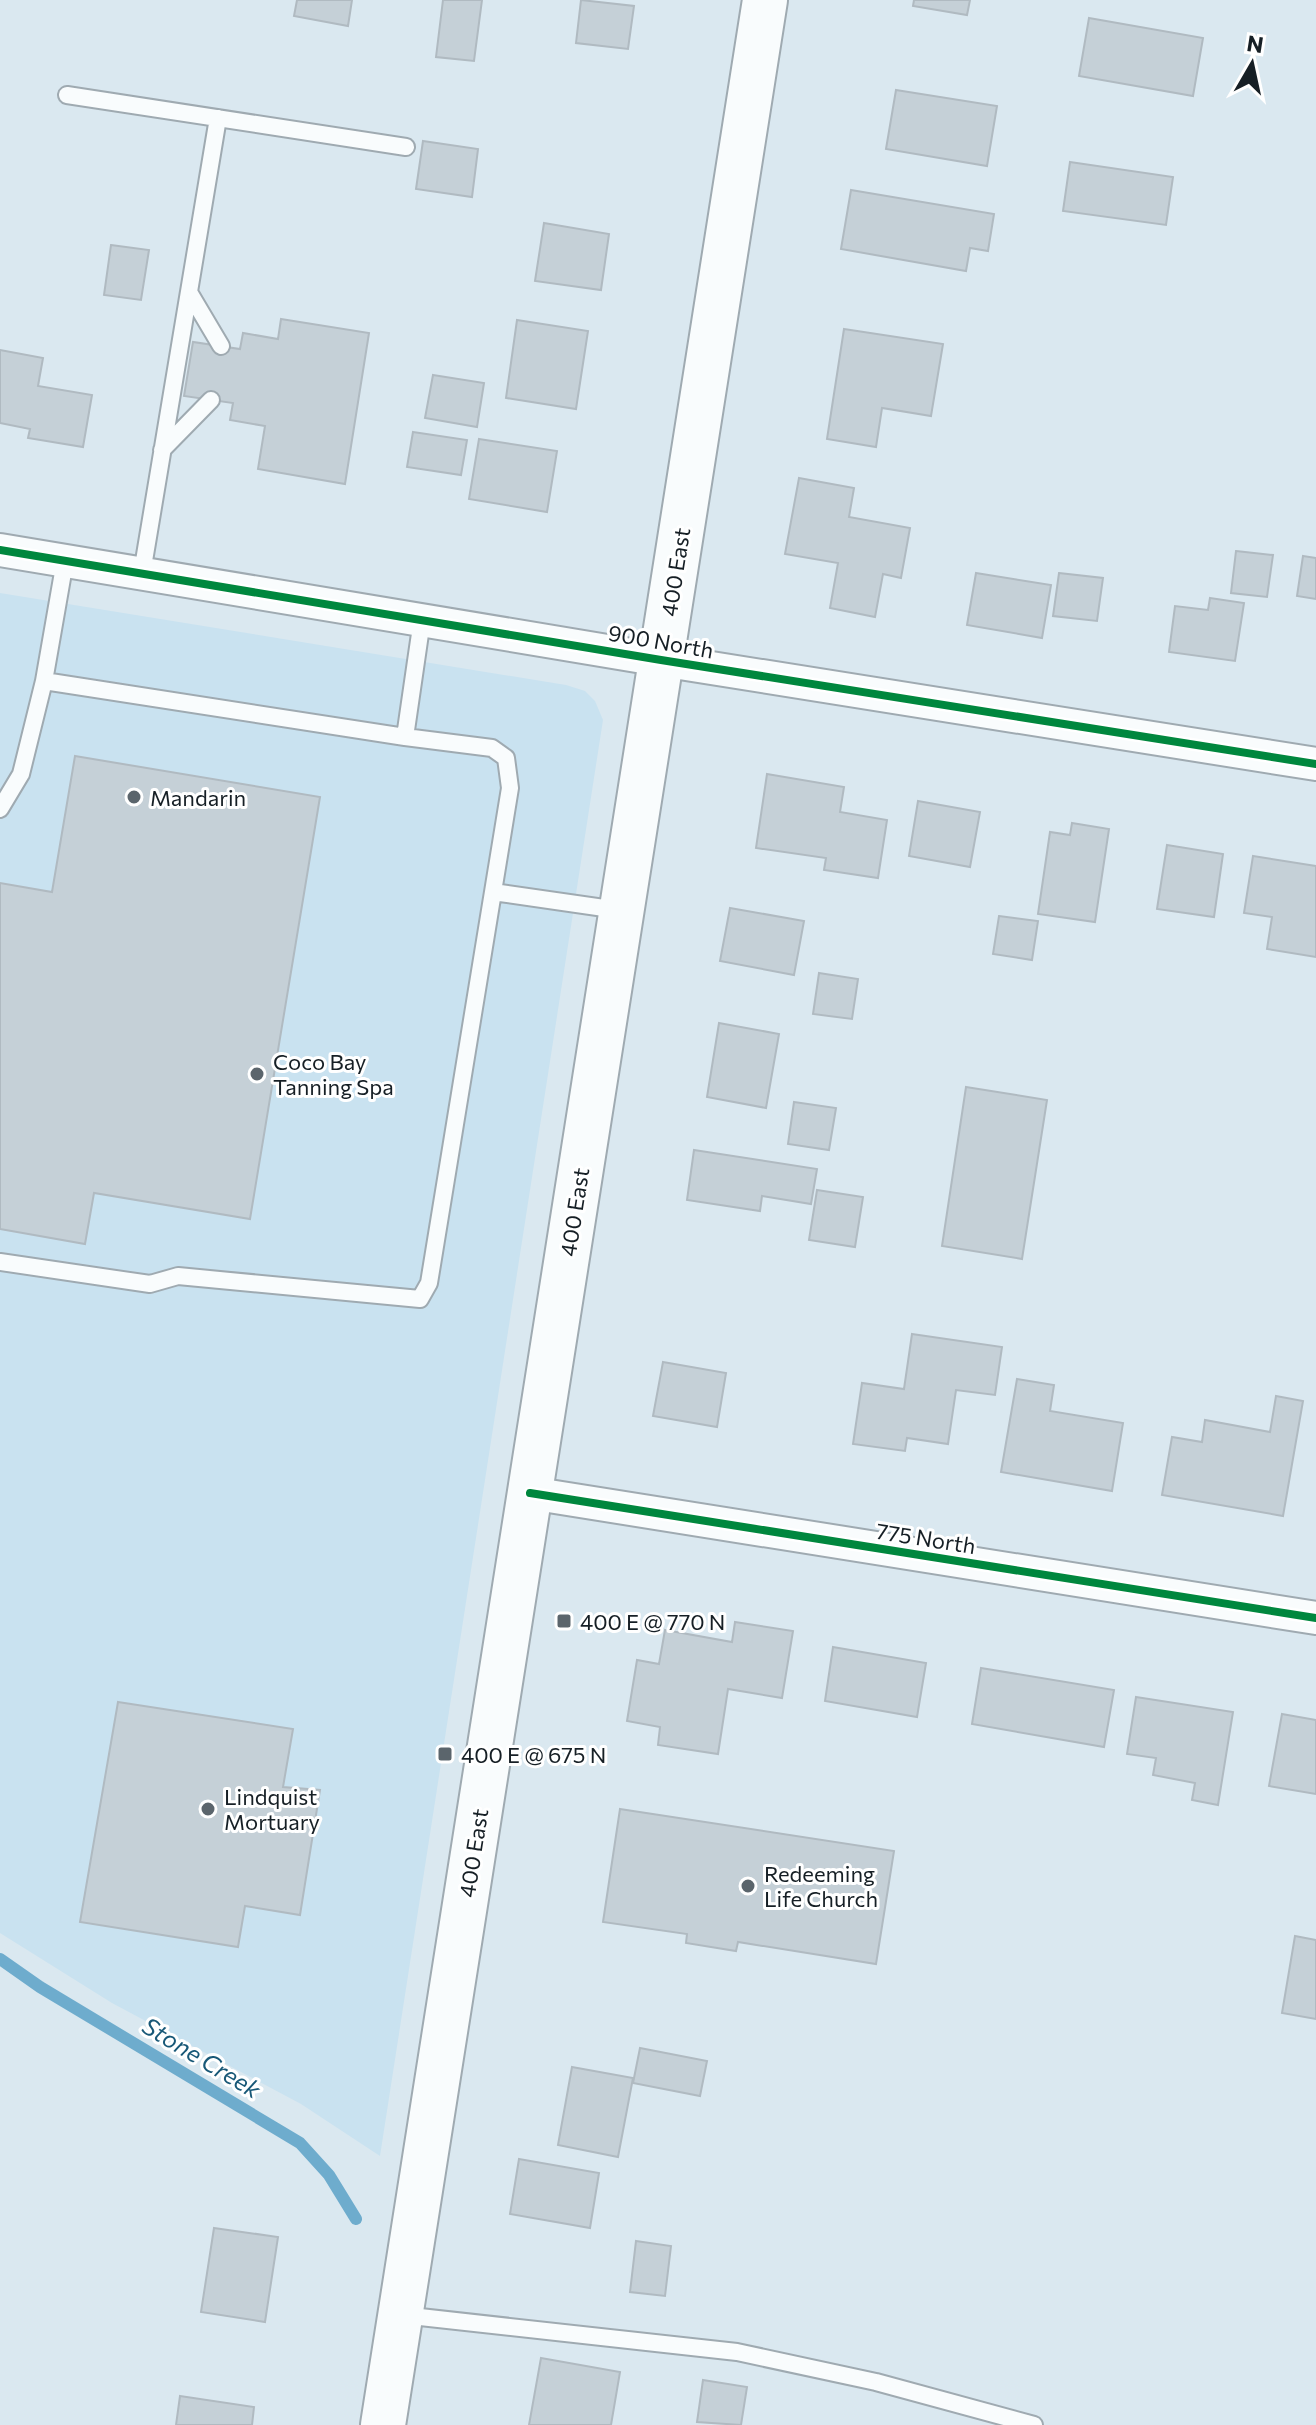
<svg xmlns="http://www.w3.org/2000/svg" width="1316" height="2425" viewBox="0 0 1316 2425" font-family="Commissioner,sans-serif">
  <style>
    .built { fill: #c9e2f0 }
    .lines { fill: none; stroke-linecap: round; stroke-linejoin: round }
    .stream { stroke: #6eaccd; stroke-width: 12 }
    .building { fill: #c5d0d7; stroke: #b0bac1; stroke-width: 2 }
    .service-casing { stroke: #9faab1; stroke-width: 20 }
    .minor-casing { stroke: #9faab1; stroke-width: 36 }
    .secondary-casing { stroke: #9faab1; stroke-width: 48 }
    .service { stroke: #f9fcfd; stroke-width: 16 }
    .minor { stroke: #f9fcfd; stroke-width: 32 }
    .secondary { stroke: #f9fcfd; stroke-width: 44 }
    .cycleway-casing { stroke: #fff; stroke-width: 13 }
    .cycleway { stroke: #00873e; stroke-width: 8 }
    .poi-dot { fill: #5b656c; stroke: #fff; stroke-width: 3 }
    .labels { text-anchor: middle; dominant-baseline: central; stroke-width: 6; stroke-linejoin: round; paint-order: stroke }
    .street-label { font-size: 22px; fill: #161f25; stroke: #fff }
    .poi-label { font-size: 22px; fill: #161f25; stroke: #fff; text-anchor: start }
    .water-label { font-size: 24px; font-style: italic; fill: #185877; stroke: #fff }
  </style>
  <rect width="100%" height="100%" fill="#dae8f0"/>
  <path class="built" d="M0,593L566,685L585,691L595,701L603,720L380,2156L301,2104L112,2003L0,1933Z"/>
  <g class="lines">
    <path class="stream" d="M0,1959L40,1987L300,2143L329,2175L356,2219"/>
  </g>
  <path class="building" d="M297,0H352L348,26L294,16Z
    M443,0H482L474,61L436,57Z
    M581,0L634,6L628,49L576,43Z
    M914,0H970L967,15L913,6Z
    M1089,18L1203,38L1193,96L1079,76Z
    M896,90L997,106L987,166L886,149Z
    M423,141L478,149L472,197L416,189Z
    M1070,162L1173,177L1166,225L1063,211Z
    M851,190L994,214L988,251L970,248L966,271L841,249Z
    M544,223L609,234L601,290L535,281Z
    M111,245L149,250L141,300L104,295Z
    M281,319L369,333L345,484L258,469L265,426L230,420L233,403L184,396L193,342L240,349L243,333L278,339Z
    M517,320L588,331L576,409L506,398Z
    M844,329L943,344L931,416L882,408L876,447L827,439Z
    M0,350L43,358L38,386L92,395L83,447L28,438L30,429L0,423Z
    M433,375L484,383L477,427L425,418Z
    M413,432L467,440L461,475L407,467Z
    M479,439L557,451L547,512L469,499Z
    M799,478L854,488L849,517L910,528L901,578L883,574L875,617L830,608L838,563L785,554Z
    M1236,551L1273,555L1267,597L1231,593Z
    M1303,556L1316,558V599L1297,596Z
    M976,573L1051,585L1042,638L967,625Z
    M1059,573L1103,578L1097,621L1053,616Z
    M1210,598L1244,603L1235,661L1169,652L1175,606L1208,610Z
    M75,756L320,797L250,1219L94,1193L85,1244L0,1229V883L52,892Z
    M767,774L844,787L840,812L887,820L878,878L824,870L826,858L756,848Z
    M918,801L980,812L970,867L909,856Z
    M1072,823L1109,829L1095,922L1038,914L1050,832L1070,835Z
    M1167,845L1223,854L1214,917L1157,909Z
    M1253,856L1316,866V957L1267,949L1272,917L1244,913Z
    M730,908L804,921L794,975L720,961Z
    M999,916L1038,921L1032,960L993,954Z
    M819,973L858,979L852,1019L813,1014Z
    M719,1023L779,1034L766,1108L707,1097Z
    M966,1087L1047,1100L1022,1259L942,1246Z
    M794,1102L836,1108L829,1150L788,1144Z
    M694,1150L817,1169L811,1204L762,1196L760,1211L687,1200Z
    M817,1190L863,1197L855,1247L809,1240Z
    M912,1334L1002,1347L995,1395L956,1390L948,1444L907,1438L905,1451L853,1444L862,1383L904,1389Z
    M663,1362L726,1373L717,1427L653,1416Z
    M1017,1379L1054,1385L1050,1411L1123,1423L1112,1491L1001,1472Z
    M1276,1396L1303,1401L1283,1516L1162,1495L1172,1437L1202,1442L1205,1420L1270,1432Z
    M735,1622L793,1631L782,1698L728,1689L718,1754L658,1745L660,1727L627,1721L637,1660L659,1664L665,1630L732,1642Z
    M833,1647L926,1663L917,1717L825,1701Z
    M981,1668L1114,1690L1104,1747L972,1724Z
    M1136,1697L1233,1712L1218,1805L1192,1800L1195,1783L1153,1775L1156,1758L1127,1754Z
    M118,1702L293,1729L283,1787L320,1790L300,1915L245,1906L238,1947L80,1922Z
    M1282,1714L1316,1720V1794L1269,1786Z
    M620,1809L894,1851L876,1964L738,1942L736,1951L686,1943L687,1934L603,1922Z
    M1295,1936L1316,1940V2019L1282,2013Z
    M640,2048L707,2061L700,2096L633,2083Z
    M572,2067L633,2078L618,2157L558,2145Z
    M519,2159L599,2173L590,2228L510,2214Z
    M214,2228L278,2237L265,2322L201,2312Z
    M636,2241L671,2246L665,2296L630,2292Z
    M541,2358L620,2372L611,2425H529Z
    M703,2380L747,2387L741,2425L697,2422Z
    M180,2396L254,2407L252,2425H176Z"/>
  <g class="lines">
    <g class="service-casing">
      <path id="service" d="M67,95L406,147
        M189,292L221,346
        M162,450L211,400
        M142,573L218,118
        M405,737L422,620
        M0,809L21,774L44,681L65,561
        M493,892L618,910
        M0,1262L150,1284L178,1276L420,1299L429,1283L510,788L506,758L492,748L405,737L44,681
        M402,2315L737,2352L876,2382L1034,2425"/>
    </g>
    <g class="minor-casing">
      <path id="minor" d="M0,550L661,660L1316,764
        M530,1493L1316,1618"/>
    </g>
    <g class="secondary-casing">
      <path id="secondary" d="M383,2425L765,0"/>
    </g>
    <use href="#service" class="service"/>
    <use href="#minor" class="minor"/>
    <use href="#secondary" class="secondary"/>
    <g class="cycleway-casing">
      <path id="cycleway" d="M0,550L661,660L1316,764
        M530,1493L1316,1618"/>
    </g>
    <use href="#cycleway" class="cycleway"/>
  </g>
  <g class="poi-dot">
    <circle cx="134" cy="797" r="8"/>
    <circle cx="257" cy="1074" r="8"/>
    <rect x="556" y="1613" width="16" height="16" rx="4"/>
    <rect x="437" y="1746" width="16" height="16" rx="4"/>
    <circle cx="208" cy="1809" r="8"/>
    <circle cx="748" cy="1886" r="8"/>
  </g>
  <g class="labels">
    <g class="street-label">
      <text transform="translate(675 572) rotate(-81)">400 East</text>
      <text transform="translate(661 641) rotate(10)">900 North</text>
      <text transform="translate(574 1212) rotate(-81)">400 East</text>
      <text transform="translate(926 1538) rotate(9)">775 North</text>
      <text transform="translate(473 1853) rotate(-81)">400 East</text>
    </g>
    <g class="poi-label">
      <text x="150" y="797">Mandarin</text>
      <text x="273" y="1061">Coco Bay<tspan x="273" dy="25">Tanning Spa</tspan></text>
      <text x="580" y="1621">400 E @ 770 N</text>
      <text x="461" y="1754">400 E @ 675 N</text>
      <text x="224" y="1796">Lindquist<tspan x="224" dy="25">Mortuary</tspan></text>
      <text x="764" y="1873">Redeeming<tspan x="764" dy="25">Life Church</tspan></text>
    </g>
    <g class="water-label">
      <text transform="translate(202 2057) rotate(31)">Stone Creek</text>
    </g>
  </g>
  <g transform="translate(1252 64) rotate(9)" stroke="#ffffff" stroke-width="6" paint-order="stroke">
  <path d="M0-6L14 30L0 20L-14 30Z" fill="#161f25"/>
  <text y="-12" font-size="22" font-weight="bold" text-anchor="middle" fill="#161f25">N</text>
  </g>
</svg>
